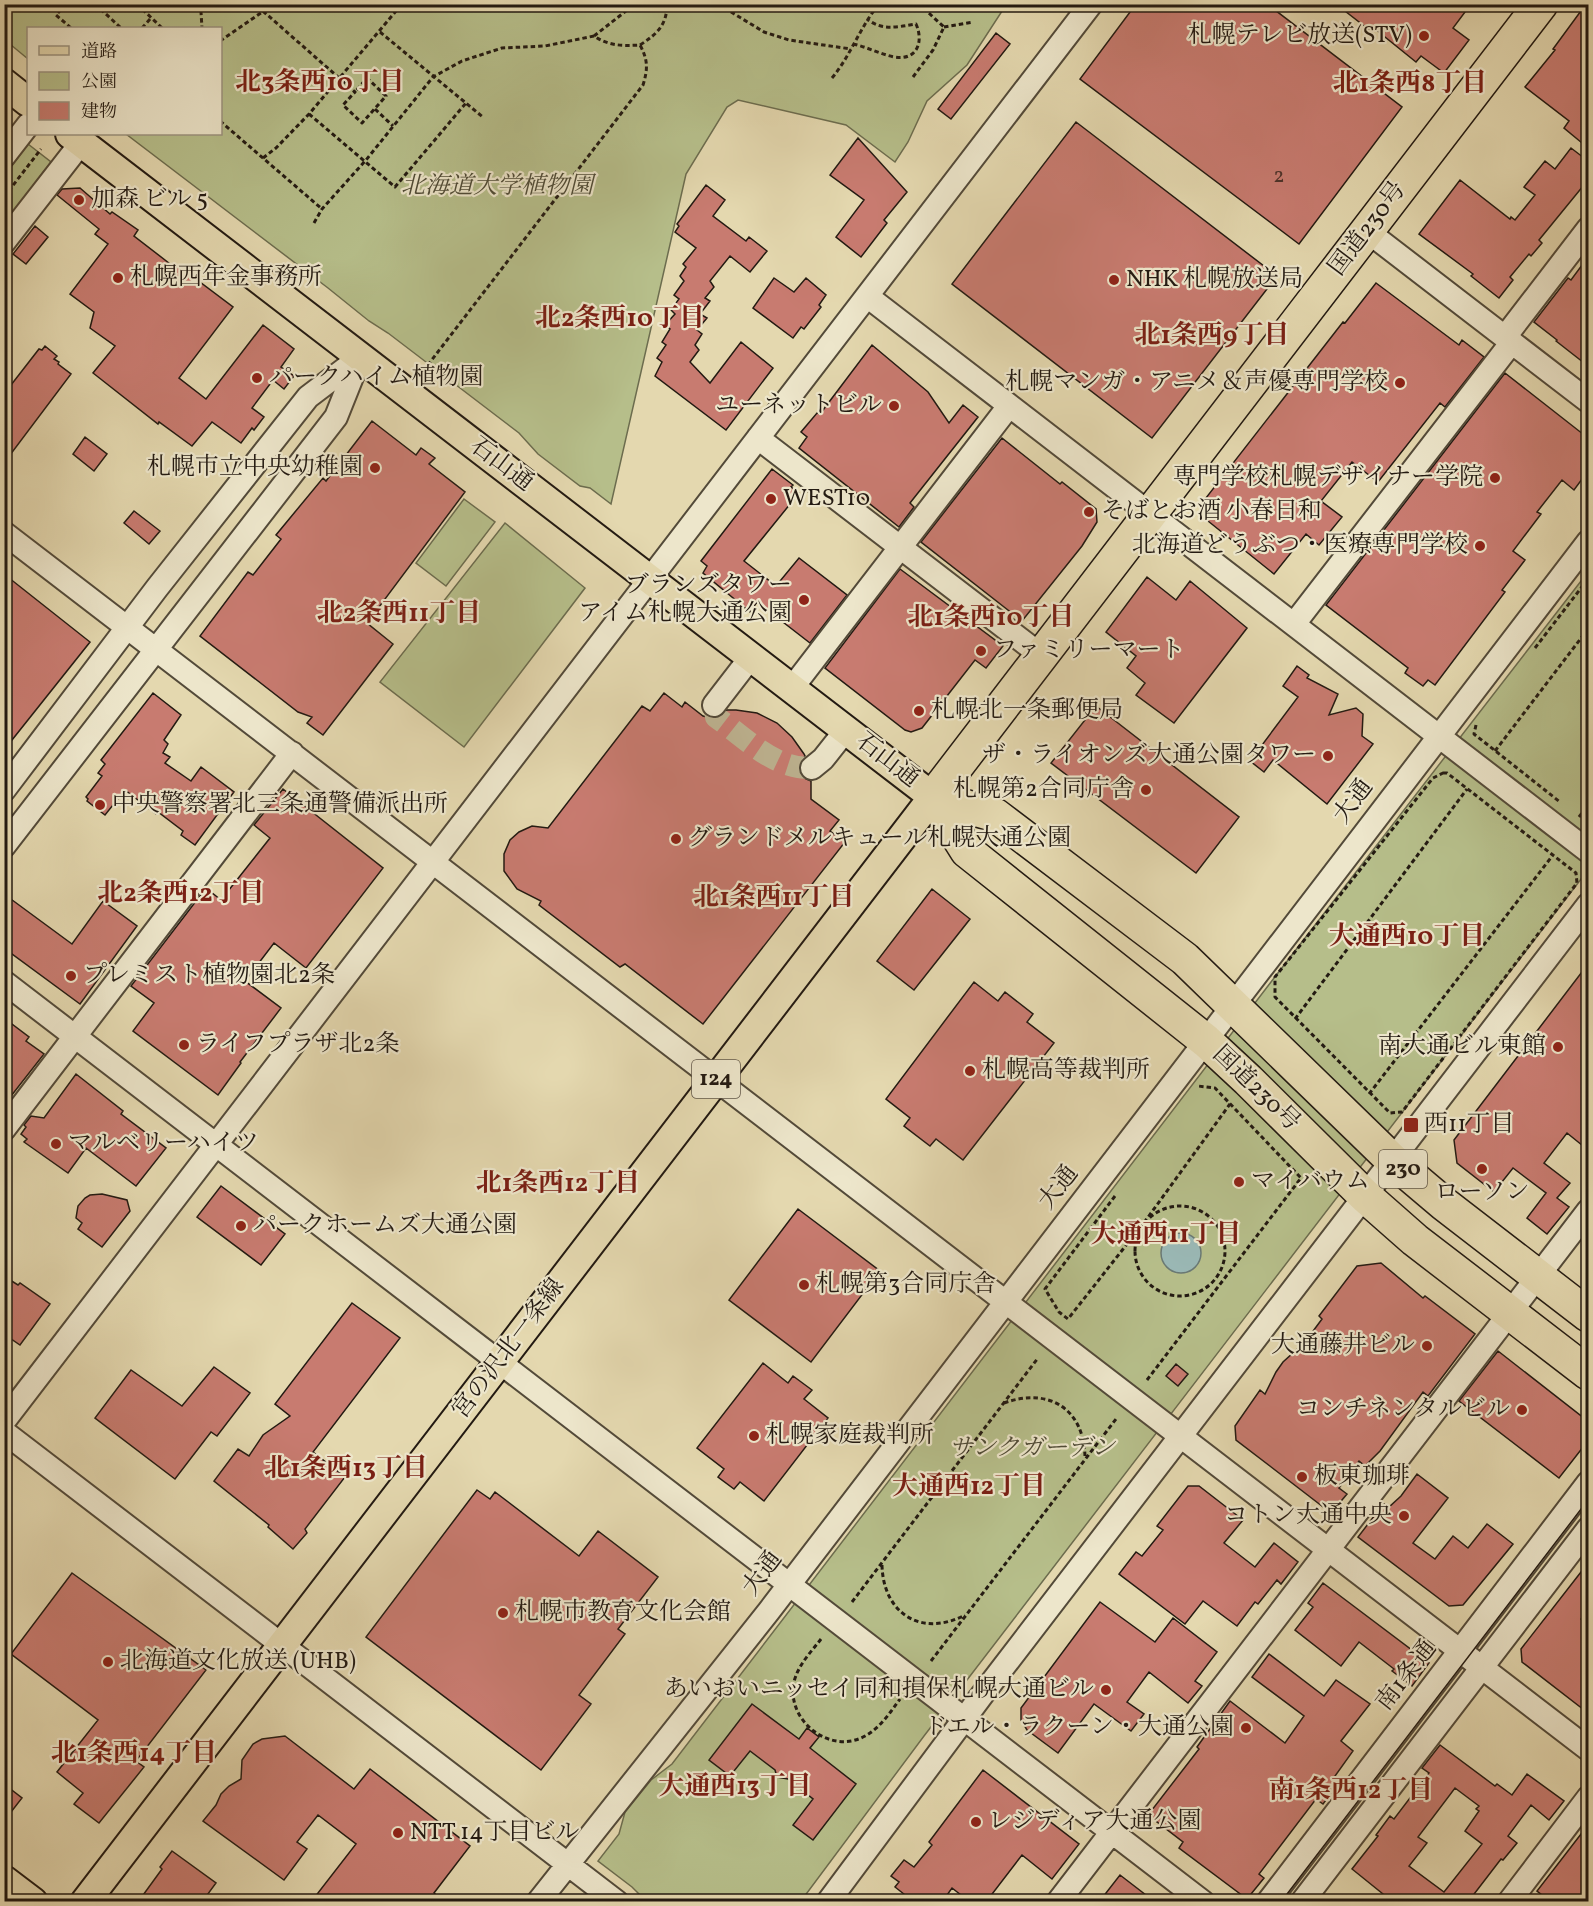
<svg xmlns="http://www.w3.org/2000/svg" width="1593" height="1906" viewBox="0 0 1593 1906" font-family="Vollkorn,'Noto Serif JP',serif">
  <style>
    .green { fill: #b6be8a; stroke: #6c6c4e; stroke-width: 1.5 }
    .water { fill: #9ab8b5; stroke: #6a7974; stroke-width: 1.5 }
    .building { fill: #c87b70; stroke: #231a12; stroke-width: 1.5; fill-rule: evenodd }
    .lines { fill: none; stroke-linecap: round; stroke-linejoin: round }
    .minor-tunnel { stroke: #bdb290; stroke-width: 22; stroke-dasharray: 22 11; stroke-linecap: butt }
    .minor-casing { stroke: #534a39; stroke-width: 26 }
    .major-casing { stroke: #231a12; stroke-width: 32 }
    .highway-casing { stroke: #231a12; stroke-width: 36 }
    .path { stroke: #231a12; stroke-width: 3; stroke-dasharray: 4.5 3; stroke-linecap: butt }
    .minor { stroke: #ede6cb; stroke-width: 22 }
    .major { stroke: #e4d8af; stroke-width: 28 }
    .highway { stroke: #e4d8af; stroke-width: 33 }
    .tram { stroke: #231a12; stroke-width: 1.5 }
    .poi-dot { fill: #8f2418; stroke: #ede6cb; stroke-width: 2 }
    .labels { text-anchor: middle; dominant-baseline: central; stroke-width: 4.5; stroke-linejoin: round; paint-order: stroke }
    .number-label { font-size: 21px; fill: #4c322a }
    .shield { fill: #ede6cb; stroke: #60574a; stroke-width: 1.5 }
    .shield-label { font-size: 22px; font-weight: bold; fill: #231a12 }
    .poi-label { font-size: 24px; fill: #231a12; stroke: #ede6cb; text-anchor: start }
    .park-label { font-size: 24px; font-style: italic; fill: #4f4b36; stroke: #ede6cb }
    .street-label { font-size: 24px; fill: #231a12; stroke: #ede6cb }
    .neighbourhood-label { font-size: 26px; font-weight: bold; fill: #7a1f14; stroke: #ede6cb }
  </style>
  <rect width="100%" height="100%" fill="#e4d8af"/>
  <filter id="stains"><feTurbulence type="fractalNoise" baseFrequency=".00333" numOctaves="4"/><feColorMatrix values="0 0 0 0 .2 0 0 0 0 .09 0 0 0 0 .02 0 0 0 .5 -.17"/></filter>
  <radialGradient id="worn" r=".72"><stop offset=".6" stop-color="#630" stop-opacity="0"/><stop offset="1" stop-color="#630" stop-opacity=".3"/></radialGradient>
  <path class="green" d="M4,5L5,4L1006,5L967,65L927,101L908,142L895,162L846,125L738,100L727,107L686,174L611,504L590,488L580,486L538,454L519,433L388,333L369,321L328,288L126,134H220V28H28V59L5,40Z
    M28,144L51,162L5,223V175Z
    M464,499L495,522L446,586L416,563Z
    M505,523L585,588L464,747L380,682Z
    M1588,572V870L924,1736L801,1901H646L632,1887L598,1861L619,1834L625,1812L651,1780L672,1764L1271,982Z"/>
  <path class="water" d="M1161 1253a20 20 0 1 1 40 0a20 20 0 1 1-40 0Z"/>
  <path class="building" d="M1136,4H1267L1402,107L1299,244L1080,79Z
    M1336,4H1471L1453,28L1469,40L1444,73L1421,56L1416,62L1375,29L1372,32Z
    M1586,4H1588V134L1582,143L1564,128L1569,121L1525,87L1555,50L1553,49Z
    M996,33L1010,44L951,119L938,109Z
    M1076,122L1277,276L1152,438L952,284Z
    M858,138L907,192L884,220L887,223L861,257L836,237L864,200L830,175Z
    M1571,148L1588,161V180L1539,240L1542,243L1531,256L1529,254L1510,277L1513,280L1499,298L1471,276L1473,274L1419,234L1460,180L1510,219L1511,217L1515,220L1535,195L1524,187L1545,161L1555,169Z
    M706,185L725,200L713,216L746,241L749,237L767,251L750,272L730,256L710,281L714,287L705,298L710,301L700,314L707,318L697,330L702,334L695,345L699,350L690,362L710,383L741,342L773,368L726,430L655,376L662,362L657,358L666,345L662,342L670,329L665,325L675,314L671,310L679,299L674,295L684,281L680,276L686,267L683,264L696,248L675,232L679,226L677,224Z
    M80,188L110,214L112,212L138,230L134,236L174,267L176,264L233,307L179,378L206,399L263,325L294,349L281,367L294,376L284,389L273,380L252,408L264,417L254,430L252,428L241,443L212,422L192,446L159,422L158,424L93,373L115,346L90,328L94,312L70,294L108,244L95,234L99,229L57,195L62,189Z
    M35,226L48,237L26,264L13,254Z
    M1588,257V366L1556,341L1557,340L1534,322L1568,278L1571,280Z
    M774,278L794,292L806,278L826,295L819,305L821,307L804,329L801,327L793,338L753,308Z
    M1376,283L1459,345L1462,340L1484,357L1445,407L1440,403L1378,482L1352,462L1321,501L1342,517L1319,545L1306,534L1274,574L1203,517L1210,509L1202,503L1343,322L1345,323Z
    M872,345L928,392L949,423L963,405L978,417L910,503L914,507L899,527L799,448L807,437L801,432L817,413L820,414Z
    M45,346L57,356L54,359L59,362L58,364L71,374L4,463V394L39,349L42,350Z
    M1505,373L1588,438V471L1574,490L1562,480L1537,512L1541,514L1513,551L1525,560L1502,590L1505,592L1435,685L1428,680L1423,686L1405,673L1408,668L1326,605Z
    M372,421L416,455L421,448L435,458L429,464L465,492L367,623L393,644L323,735L307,723L312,717L298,712L200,636L248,572L253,575L281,539L276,535L323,478L326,481Z
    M85,437L107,454L94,471L73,454Z
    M1002,438L1060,484L1062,482L1096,509L1097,522L1082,546L1022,621L921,542Z
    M772,469L793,485L791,487L799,493L744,561L776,586L799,558L847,595L810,643L757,602L750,612L703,573L707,566L701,561Z
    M134,511L160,531L149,544L124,523Z
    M900,569L1003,646L986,668L975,660L922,728L911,732L905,730L825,668Z
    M4,574L90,642L4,750Z
    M1147,577L1176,600L1190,581L1247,628L1174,723L1136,695L1145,683L1127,668L1136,656L1106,632Z
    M1297,666L1309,675L1307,678L1338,694L1329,715L1356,708L1363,714L1362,736L1373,744L1327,804L1273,760L1264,772L1250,761L1298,697L1283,686Z
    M153,693L181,715L164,740L168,744L163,753L170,757L165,763L191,781L201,767L234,792L195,845L181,835L183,831L158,812L156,814L125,790L105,815L87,801L88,799L86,797L102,776L98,773L105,764L101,760Z
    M664,693L682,707L685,702L703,716L712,718L720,717L727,710H736L757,713L777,723L792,737L804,754L805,756L800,763L799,771L802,777L811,781V799L839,820L830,831L845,842L703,1024L625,964L620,967L539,905L541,901L517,889L504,871V854L510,840L519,832L532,826L548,828L642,706L650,711Z
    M1096,706L1239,817L1196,873L1051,763Z
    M283,789L383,868L306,968L274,943L245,981L281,1008L240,1062L241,1063L218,1095L133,1031L154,1003L131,986L206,888L221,900L270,838L254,825Z
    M932,889L970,919L914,990L877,961Z
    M4,894L72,944L103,901L137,926L80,1004L4,948Z
    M1588,964V1150L1567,1133L1544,1163L1570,1183L1557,1198L1569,1207L1547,1234L1527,1218L1546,1193L1513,1168L1494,1192L1457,1163L1454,1140Z
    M974,982L998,1001L1005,992L1033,1014L1027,1022L1054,1043L963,1160L936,1139L930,1146L904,1126L910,1118L886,1099Z
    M4,1018L29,1037L26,1041L44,1054L4,1105Z
    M76,1074L123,1111L121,1114L166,1148L136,1186L86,1148L68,1173L24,1142L27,1139L21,1134L26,1127L24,1125L31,1116L44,1118Z
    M221,1186L285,1234L261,1265L197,1217Z
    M102,1194L127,1200L130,1211L102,1247L78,1229L82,1223L76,1218L78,1206L85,1198L90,1195Z
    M798,1209L880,1271L811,1362L729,1300Z
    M1381,1263L1423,1298L1425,1296L1475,1334L1428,1396L1423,1392L1380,1451L1365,1466L1359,1461L1339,1488L1347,1494L1331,1513L1236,1440L1235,1426L1260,1390L1265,1394L1276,1372L1283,1362L1305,1342L1322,1319L1319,1316L1357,1266Z
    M10,1280L18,1285L20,1283L50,1304L20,1345L4,1334V1287Z
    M352,1303L400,1338L313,1452L345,1477L305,1529L307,1533L293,1549L268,1527L269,1525L214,1481L238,1449L249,1456L263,1435L290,1416L275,1404Z
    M1498,1351L1585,1419L1587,1442L1559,1478L1459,1401Z
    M763,1363L788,1383L793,1376L812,1390L804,1399L828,1418L764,1501L740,1482L734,1489L718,1477L724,1469L697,1448Z
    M1176,1364L1188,1374L1178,1386L1166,1376Z
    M214,1367L250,1393L217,1436L211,1432L175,1479L95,1418L131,1370L182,1406Z
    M1417,1474L1448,1498L1413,1543L1435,1559L1453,1536L1468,1548L1487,1524L1513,1544L1463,1605L1449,1606L1358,1537L1375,1515L1376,1516L1384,1504L1389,1507L1401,1496Z
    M1188,1486H1199L1243,1520L1224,1543L1255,1567L1274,1543L1298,1562L1281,1584L1277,1580L1258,1604L1255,1602L1237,1626L1203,1601L1185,1624L1119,1574L1136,1552L1142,1556L1163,1530L1157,1526Z
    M477,1490L490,1499L495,1492L579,1556L598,1531L658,1577L618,1629L625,1634L579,1695L591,1704L541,1770L366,1637Z
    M1588,1563V1608L1581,1619L1588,1625V1713L1522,1662L1521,1649Z
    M72,1573L206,1670L136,1761L144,1767L99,1823L74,1804L83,1793L57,1772L98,1720L11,1654Z
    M1323,1583L1429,1663L1412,1686L1392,1671L1394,1669L1359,1642L1341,1666L1295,1630L1313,1607L1308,1603Z
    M1100,1602L1155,1642L1173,1618L1217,1652L1195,1681L1202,1686L1188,1703L1149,1672L1127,1702L1144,1714L1131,1731L1094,1704L1058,1753L1027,1730L1021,1720V1708Z
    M1269,1654L1324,1696L1336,1680L1370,1704L1341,1741L1353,1751L1335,1776L1341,1780L1323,1804L1316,1799L1259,1874L1264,1878L1247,1899L1179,1848L1183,1842L1148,1815L1199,1749L1197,1747L1230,1701L1285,1743L1304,1716L1252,1677Z
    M752,1704L799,1739L807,1728L819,1737L810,1748L856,1784L813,1840L793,1825L813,1799L788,1779L777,1777L775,1770L750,1751L730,1776L709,1760Z
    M285,1736L354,1789L370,1769L470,1846L434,1893L445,1902H311L356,1844L318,1815L297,1842L307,1849L284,1880L203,1821L216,1805L221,1794L229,1786L241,1779L242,1760L253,1744L262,1739Z
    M1440,1745L1495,1786L1497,1784L1512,1795L1527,1774L1564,1801L1549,1820L1531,1805L1508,1836L1517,1843L1503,1860L1501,1859L1468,1902H1393L1352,1869L1378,1836L1376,1835L1390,1816L1394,1819L1429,1773L1422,1768ZM1455,1788L1479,1806L1476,1809L1479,1811L1465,1831L1482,1844L1444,1892L1409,1866L1427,1843L1418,1837Z
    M983,1770L1079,1844L1052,1879L1022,1855L986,1902H970L952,1888L942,1902H914L895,1887L899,1882L891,1876L904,1860L914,1867L932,1845L929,1842Z
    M4,1784L22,1798L4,1821Z
    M1588,1825V1902H1551L1537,1891Z
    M172,1851L216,1883L202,1902H138L162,1869L160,1867Z
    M1120,1875L1155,1902H1099Z"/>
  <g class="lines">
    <path class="minor-tunnel" d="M714,705L716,717C744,737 775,770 812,768"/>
    <g class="minor-casing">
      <path id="minor" d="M4,156L28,125
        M1367,231L1588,401
        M4,242L81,143
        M867,296L1588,851
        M1505,337L1588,229
        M758,438L1042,656
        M4,533L1588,1749
        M1294,624L1512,342
        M792,688L1009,406
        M714,705L751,657
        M812,768L823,759L846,730
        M4,790L157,588L308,397L358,359
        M4,846L336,417L360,357
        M4,982L1203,1902
        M4,1129L292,753
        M4,1421L1091,4
        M4,1432L617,1902
        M538,1902L769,1611L1588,542
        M828,1902L985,1691L1588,905
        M1058,1902L1588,1211
        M1268,1902L1588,1483
        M1302,1902L1588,1529
        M1509,1902L1588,1798"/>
    </g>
    <g class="major-casing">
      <path id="major" d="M4,83L28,102
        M70,134L933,797L85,1902
        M4,1880L33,1902"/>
    </g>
    <g class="highway-casing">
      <path id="highway" d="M933,797L1541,4
        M933,797L967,851L1206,1041L1248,1080L1365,1196L1415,1240L1588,1373
        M933,797L995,815L1185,959L1392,1160L1444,1204L1588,1315"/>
    </g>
    <path class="path" d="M66,4L56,15L71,28
      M95,4L121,28
      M137,4L162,28
      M197,4L201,12L202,28
      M260,4L264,12L355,92L343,105L362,123L386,96L367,78L355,92
      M718,4L764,32L789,40L851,49
      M944,27L973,22
      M142,28L151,18
      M380,32L484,118
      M594,36L635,4
      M220,41L274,4
      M853,44C867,47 880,54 894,57C917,61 924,42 916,24C897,27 882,31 867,19
      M640,45C657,34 667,25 667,4
      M913,77L933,50L944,27L920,5
      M832,78C851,55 860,27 879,4
      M375,109L393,126
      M309,114L395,187L466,103
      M220,121L322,209
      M263,158L276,148L309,114L402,4
      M4,197L41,149
      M314,223L322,209L366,160L433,77L462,61L502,48L545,46L594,36C609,46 622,46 640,45C648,60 648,69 643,85L424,370
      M1535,648L1588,579
      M1476,725L1474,734L1560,802
      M1495,751L1588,629
      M1443,773H1447L1576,873L1577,883L1402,1112L1390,1113L1275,997V977L1433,778Z
      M1579,817L1588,805
      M1295,1019L1467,789
      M1369,1094L1553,855
      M1115,1196L1045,1289L1059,1312L1068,1319L1146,1220L1230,1104
      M1135 1251a45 45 0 1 1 90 0a45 45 0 1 1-90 0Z
      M1147,1380L1301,1178L1215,1088L1198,1086
      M1004,1403C1048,1387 1084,1408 1085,1457
      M882,1565C883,1613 921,1638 965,1615
      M852,1602L1038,1358
      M821,1639C811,1652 798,1665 794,1682C786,1719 827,1753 861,1738C879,1730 889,1714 900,1699
      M931,1661L1116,1419"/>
    <use href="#minor" class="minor"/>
    <use href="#major" class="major"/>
    <use href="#highway" class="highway"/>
    <path class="tram" d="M1281,1902L1588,1500"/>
  </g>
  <g class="poi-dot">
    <circle cx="1424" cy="36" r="6"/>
    <circle cx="79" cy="200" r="6"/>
    <circle cx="118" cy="278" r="6"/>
    <circle cx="1114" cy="280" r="6"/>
    <circle cx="257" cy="378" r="6"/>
    <circle cx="1400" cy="383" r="6"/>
    <circle cx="894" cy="406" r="6"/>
    <circle cx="375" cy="468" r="6"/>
    <circle cx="1495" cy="478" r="6"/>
    <circle cx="771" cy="499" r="6"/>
    <circle cx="1089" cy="512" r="6"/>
    <circle cx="1480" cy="546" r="6"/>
    <circle cx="804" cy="600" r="6"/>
    <circle cx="981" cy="651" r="6"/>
    <circle cx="919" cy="711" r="6"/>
    <circle cx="1328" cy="756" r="6"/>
    <circle cx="1146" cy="790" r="6"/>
    <circle cx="100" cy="805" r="6"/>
    <circle cx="676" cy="839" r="6"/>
    <circle cx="71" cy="976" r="6"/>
    <circle cx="184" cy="1045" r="6"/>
    <circle cx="1558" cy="1047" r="6"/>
    <circle cx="970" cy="1071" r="6"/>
    <rect x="1403" y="1117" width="16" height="16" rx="3"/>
    <circle cx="56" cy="1144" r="6"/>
    <circle cx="1482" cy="1169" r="6"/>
    <circle cx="1239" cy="1182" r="6"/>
    <circle cx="241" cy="1226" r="6"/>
    <circle cx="804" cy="1285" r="6"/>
    <circle cx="1427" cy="1346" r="6"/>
    <circle cx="1522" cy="1410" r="6"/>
    <circle cx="754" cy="1436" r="6"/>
    <circle cx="1302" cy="1477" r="6"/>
    <circle cx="1404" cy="1516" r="6"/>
    <circle cx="503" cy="1613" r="6"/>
    <circle cx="108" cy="1662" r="6"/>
    <circle cx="1106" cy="1690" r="6"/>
    <circle cx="1246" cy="1728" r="6"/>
    <circle cx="976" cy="1822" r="6"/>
    <circle cx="398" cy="1833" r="6"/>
  </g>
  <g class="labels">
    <g class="number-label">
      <text x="1279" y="176">2</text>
    </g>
    <g class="shield">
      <rect x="692" y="1060" width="48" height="38" rx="4.5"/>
      <rect x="1379" y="1150" width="48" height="38" rx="4.5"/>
    </g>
    <g class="shield-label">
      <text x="716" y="1079">124</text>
      <text x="1403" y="1169">230</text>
    </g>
    <g class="poi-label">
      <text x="1412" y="36" text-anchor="end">札幌テレビ放送(STV)</text>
      <text x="91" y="200">加森 ビル 5</text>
      <text x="130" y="278">札幌西年金事務所</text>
      <text x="1126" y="280">NHK 札幌放送局</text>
      <text x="269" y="378">パークハイム植物園</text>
      <text x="1388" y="383" text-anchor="end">札幌マンガ・アニメ＆声優専門学校</text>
      <text x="882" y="406" text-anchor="end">ユーネットビル</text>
      <text x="363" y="468" text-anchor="end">札幌市立中央幼稚園</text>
      <text x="1483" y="478" text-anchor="end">専門学校札幌デザイナー学院</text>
      <text x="783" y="499">WEST10</text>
      <text x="1101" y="512">そばとお酒 小春日和</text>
      <text x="1468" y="546" text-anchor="end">北海道どうぶつ・医療専門学校</text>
      <text x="792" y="586" text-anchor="end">ブランズタワー<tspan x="792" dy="28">アイム札幌大通公園</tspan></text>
      <text x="993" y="651">ファミリーマート</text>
      <text x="931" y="711">札幌北一条郵便局</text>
      <text x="1316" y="756" text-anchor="end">ザ・ライオンズ大通公園タワー</text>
      <text x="1134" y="790" text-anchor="end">札幌第2合同庁舎</text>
      <text x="112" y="805">中央警察署北三条通警備派出所</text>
      <text x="688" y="839">グランドメルキュール札幌大通公園</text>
      <text x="83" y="976">プレミスト植物園北2条</text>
      <text x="196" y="1045">ライフプラザ北2条</text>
      <text x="1546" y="1047" text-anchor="end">南大通ビル東館</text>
      <text x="982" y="1071">札幌高等裁判所</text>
      <text x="1424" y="1125">西11丁目</text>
      <text x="68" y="1144">マルベリーハイツ</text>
      <text x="1251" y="1182">マイバウム</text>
      <text x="1482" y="1193" text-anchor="middle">ローソン</text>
      <text x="253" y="1226">パークホームズ大通公園</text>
      <text x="816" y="1285">札幌第3合同庁舎</text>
      <text x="1415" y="1346" text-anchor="end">大通藤井ビル</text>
      <text x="1510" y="1410" text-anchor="end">コンチネンタルビル</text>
      <text x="766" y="1436">札幌家庭裁判所</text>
      <text x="1314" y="1477">板東珈琲</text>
      <text x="1392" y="1516" text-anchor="end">コトン大通中央</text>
      <text x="515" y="1613">札幌市教育文化会館</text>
      <text x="120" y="1662">北海道文化放送 (UHB)</text>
      <text x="1094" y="1690" text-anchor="end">あいおいニッセイ同和損保札幌大通ビル</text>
      <text x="1234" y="1728" text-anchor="end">ドエル・ラクーン・大通公園</text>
      <text x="988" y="1822">レジディア大通公園</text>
      <text x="410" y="1833">NTT 14丁目ビル</text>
    </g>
    <g class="park-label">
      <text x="497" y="187">北海道大学植物園</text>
      <text x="1032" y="1449">サンクガーデン</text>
    </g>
    <g class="street-label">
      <text transform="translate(1368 229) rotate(-53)">国道230号</text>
      <text transform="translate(501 465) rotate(37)">石山通</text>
      <text transform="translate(887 761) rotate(38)">石山通</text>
      <text transform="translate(1354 802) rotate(-53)">大通</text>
      <text transform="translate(1256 1089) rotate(44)">国道230号</text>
      <text transform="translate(1059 1188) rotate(-52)">大通</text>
      <text transform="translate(509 1349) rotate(-53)">宮の沢北一条線</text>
      <text transform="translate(763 1574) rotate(-53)">大通</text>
      <text transform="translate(1407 1676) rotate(-52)">南1条通</text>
    </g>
    <g class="neighbourhood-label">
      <text x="320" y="83">北3条西10丁目</text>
      <text x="1410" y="84">北1条西8丁目</text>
      <text x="620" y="319">北2条西10丁目</text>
      <text x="1212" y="336">北1条西9丁目</text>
      <text x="399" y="614">北2条西11丁目</text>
      <text x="991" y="618">北1条西10丁目</text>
      <text x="181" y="894">北2条西12丁目</text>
      <text x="774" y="898">北1条西11丁目</text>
      <text x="1407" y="937">大通西10丁目</text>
      <text x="558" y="1184">北1条西12丁目</text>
      <text x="1166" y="1235">大通西11丁目</text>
      <text x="346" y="1469">北1条西13丁目</text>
      <text x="969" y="1487">大通西12丁目</text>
      <text x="134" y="1754">北1条西14丁目</text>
      <text x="735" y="1787">大通西13丁目</text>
      <text x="1351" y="1791">南1条西12丁目</text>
    </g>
  </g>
  <rect width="1593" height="1906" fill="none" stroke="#e4d8af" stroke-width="24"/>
  <rect x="6" y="6" width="1581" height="1894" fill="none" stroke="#231a12" stroke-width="3"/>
  <rect x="12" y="12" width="1569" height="1882" fill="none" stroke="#231a12" stroke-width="1.5"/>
  <rect x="27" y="27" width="195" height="108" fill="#ede6cb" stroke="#9c9481" stroke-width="1.5"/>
  <rect x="39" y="46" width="30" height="9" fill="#e4d8af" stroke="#9c9481" stroke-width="1.5"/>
  <text x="81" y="57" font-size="18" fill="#231a12">道路</text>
  <rect x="39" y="72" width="30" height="18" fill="#b6be8a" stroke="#9c9481" stroke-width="1.5"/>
  <text x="81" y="87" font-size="18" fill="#231a12">公園</text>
  <rect x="39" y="102" width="30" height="18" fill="#c87b70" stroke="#9c9481" stroke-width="1.5"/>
  <text x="81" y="117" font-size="18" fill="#231a12">建物</text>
  <rect width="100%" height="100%" filter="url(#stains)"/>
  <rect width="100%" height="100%" fill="url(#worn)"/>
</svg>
